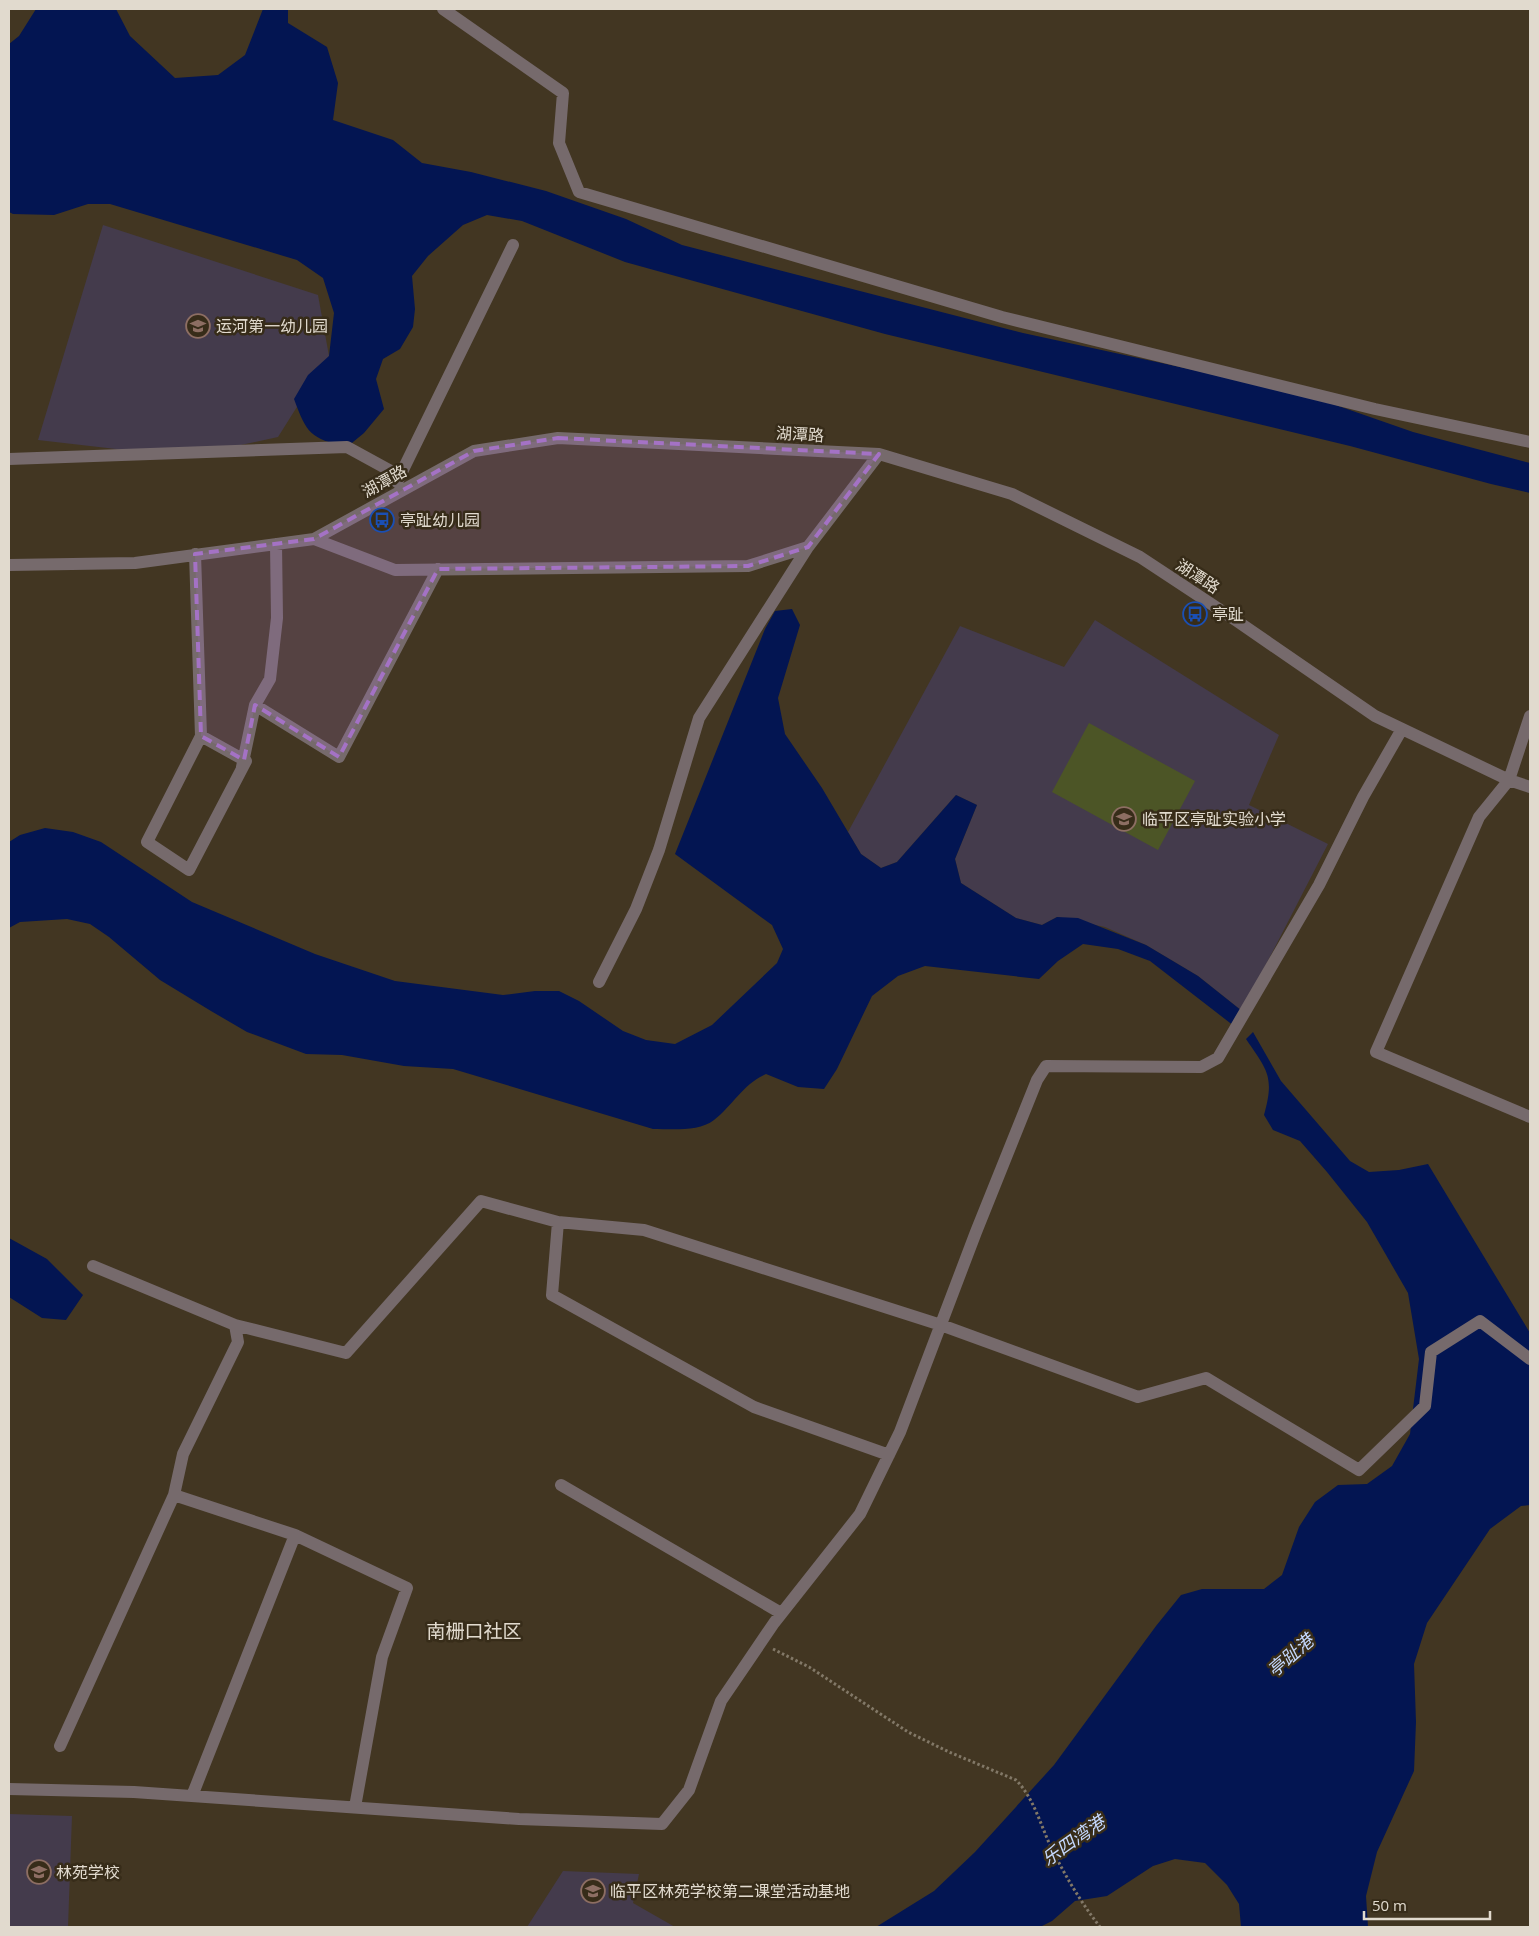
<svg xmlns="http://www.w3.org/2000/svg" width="1539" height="1936" viewBox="0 0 1539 1936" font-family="'Open Sans','Noto Sans SC',sans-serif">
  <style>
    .education { fill: #443b4c }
    .green { fill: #4c5526 }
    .water { fill: #031552 }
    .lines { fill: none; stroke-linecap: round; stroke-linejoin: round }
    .path { stroke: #827867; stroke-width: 3; stroke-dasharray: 2.5 2.5; stroke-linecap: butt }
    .minor { stroke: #766a6c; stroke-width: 12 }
    .marked { fill: #a472c5; fill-opacity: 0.2; stroke: #a472c5; stroke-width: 4; stroke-dasharray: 10 6; stroke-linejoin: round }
    .labels { text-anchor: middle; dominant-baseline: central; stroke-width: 5; stroke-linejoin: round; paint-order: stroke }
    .poi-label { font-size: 16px; fill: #e1dace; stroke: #372c19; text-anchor: start }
    .street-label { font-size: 16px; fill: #e1dace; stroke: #372c19 }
    .water-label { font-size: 18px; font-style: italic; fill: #c5d9ff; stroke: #372c19 }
    .quarter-label { font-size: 19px; fill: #e1dace; stroke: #372c19 }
  </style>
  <rect width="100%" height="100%" fill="#423622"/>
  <path class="education" d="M103,225L318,295L329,356L278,437L185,457L38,440Z
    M1095,620L1279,735L1249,805L1328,844L1242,1011L1198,976L1146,945L1105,927L1057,917L1042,925L1016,918L961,883L955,859L977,805L956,795L897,862L881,868L861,854L848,832L960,626L1064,667Z
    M9,1814L72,1816L68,1927H9Z
    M563,1871L639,1874L633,1903L675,1927H527Z"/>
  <path class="green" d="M1089,723L1195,781L1158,850L1052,792Z"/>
  <path class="water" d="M36,9H116L130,36L175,78L218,75L245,55L263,9H288V23L327,47L338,83L333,120L393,140L422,163L471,172L546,191L626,219L682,245L1023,333L1304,394L1413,432L1530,463V493L1491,484L1350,446L885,334L625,262L522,221L487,215L463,225L428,256L412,276L415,309L413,327L400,349L383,359L376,379L384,409L364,433L347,447C310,438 307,434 294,399L308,375L329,356L334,313L323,278L297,260L110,204H88L54,215L13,214L9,212V44L19,36Z
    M792,609L800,625L778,698L785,734L822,788L861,854L881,868L897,862L956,795L977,805L955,859L961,883L1016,918L1042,925L1057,917L1078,918L1146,945L1198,976L1242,1011L1234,1026L1150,961L1118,949L1083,944L1058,961L1039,979L925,966L898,976L872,996L837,1069L824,1089L798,1087L766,1074C743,1084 733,1105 714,1120C699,1132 671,1129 653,1129L453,1069L404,1066L342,1055L306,1054L247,1032L211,1011L160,980L109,937L90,924L67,919L20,922L9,928V842L20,835L45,828L73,832L101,842L192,902L315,954L395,981L503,995L535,991H559L579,1001L623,1031L646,1040L675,1044L712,1025L777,963L783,949L772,925L675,854L765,629L775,611Z
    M1253,1032L1281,1081L1350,1161L1369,1172L1399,1170L1428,1164L1530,1333V1505L1521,1506L1490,1529L1427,1623L1414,1664L1416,1722L1414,1771L1377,1852L1366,1896L1368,1927H1241L1239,1904L1227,1885L1205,1863L1175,1859L1153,1866L1107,1896L1075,1901L1052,1921L1040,1927H876L934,1891L975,1852L1054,1765L1156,1626L1181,1595L1202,1589H1264L1282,1575L1299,1527L1315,1502L1338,1485L1367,1484L1392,1466L1410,1434L1419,1359L1408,1293L1367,1222L1327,1172L1300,1141L1273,1130L1264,1115C1275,1076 1267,1070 1246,1039Z
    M9,1238L47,1259L83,1295L66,1320L42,1318L9,1297Z"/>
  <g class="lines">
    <path class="path" d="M773,1649L809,1667L908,1732L949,1752L1016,1780C1033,1797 1040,1823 1050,1845C1064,1874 1080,1901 1100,1927"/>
    <path class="minor" d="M443,9L563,93L559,143L579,192L1002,317L1375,409L1530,442
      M9,459L347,447L400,476
      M397,482L513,245
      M314,539L395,570L748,566L808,547L879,454
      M195,554L201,736L147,842L189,870L246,761L201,736
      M9,565L135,563L314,539L474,451L558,438L879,454L1012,494L1140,557L1237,621L1375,716L1509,780L1530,787
      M255,705L270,679L277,618L276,544
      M1530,716L1509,780L1479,817L1376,1052L1530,1117
      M242,767L255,705L339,757L438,569
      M599,982L636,909L659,850L699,718L808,547
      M558,1222L644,1230L941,1325L1138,1397L1206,1378L1359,1470L1425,1406L1431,1352L1480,1321L1530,1359
      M93,1266L235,1325L238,1342L183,1454L174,1495L295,1535
      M235,1325L346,1353L481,1201L558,1222L552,1295L754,1407L889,1455
      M561,1485L781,1613
      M60,1746L174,1495
      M9,1789L134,1792L519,1819L662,1824L689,1790L721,1701L774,1623L860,1514L900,1432L976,1232L1037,1080L1046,1066L1201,1067L1218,1058L1319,885L1363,797L1402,729
      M192,1796L295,1535L407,1588L382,1657L355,1807"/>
  </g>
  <path class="marked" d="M558,438L879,454L808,547L748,566L438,569L339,757L255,705L244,760L201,736L195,554L314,539L474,451Z"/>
  <defs>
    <g id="school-ring" transform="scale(1.25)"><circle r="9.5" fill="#372c19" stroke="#8d6e63" stroke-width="1.5"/><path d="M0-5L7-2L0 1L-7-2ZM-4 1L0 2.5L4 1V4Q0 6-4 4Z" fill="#8d6e63"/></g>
    <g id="bus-ring" transform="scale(1.25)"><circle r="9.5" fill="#372c19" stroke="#1a4fb4" stroke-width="1.5"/><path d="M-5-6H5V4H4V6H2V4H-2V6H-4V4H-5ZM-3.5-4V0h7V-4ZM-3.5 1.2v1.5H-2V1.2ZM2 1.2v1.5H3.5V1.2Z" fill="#1a4fb4"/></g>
  </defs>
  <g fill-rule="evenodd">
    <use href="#school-ring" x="198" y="326"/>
    <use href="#bus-ring" x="382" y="520"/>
    <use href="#bus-ring" x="1195" y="614"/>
    <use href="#school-ring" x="1124" y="819"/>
    <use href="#school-ring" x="39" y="1872"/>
    <use href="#school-ring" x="593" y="1891"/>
  </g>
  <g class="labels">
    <g class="poi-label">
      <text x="216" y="326">运河第一幼儿园</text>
      <text x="400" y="520">亭趾幼儿园</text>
      <text x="1212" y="614">亭趾</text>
      <text x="1142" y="819">临平区亭趾实验小学</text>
      <text x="56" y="1872">林苑学校</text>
      <text x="610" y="1891">临平区林苑学校第二课堂活动基地</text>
    </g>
    <g class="street-label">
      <text transform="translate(800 434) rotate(3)">湖潭路</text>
      <text transform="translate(384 481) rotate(-29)">湖潭路</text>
      <text transform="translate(1198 576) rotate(33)">湖潭路</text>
    </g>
    <g class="water-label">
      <text transform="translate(1290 1655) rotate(-41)">亭趾港</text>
      <text transform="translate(1073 1840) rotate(-35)">乐四湾港</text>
    </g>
    <g class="quarter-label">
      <text x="474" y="1631">南栅口社区</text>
    </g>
  </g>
  <rect width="1539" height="1936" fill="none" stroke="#e1dace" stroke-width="20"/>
  <path d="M1364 1911v8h126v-8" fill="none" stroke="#e1dace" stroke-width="2.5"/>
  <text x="1372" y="1911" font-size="15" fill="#e1dace" stroke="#372c19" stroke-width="4" paint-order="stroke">50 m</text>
</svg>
